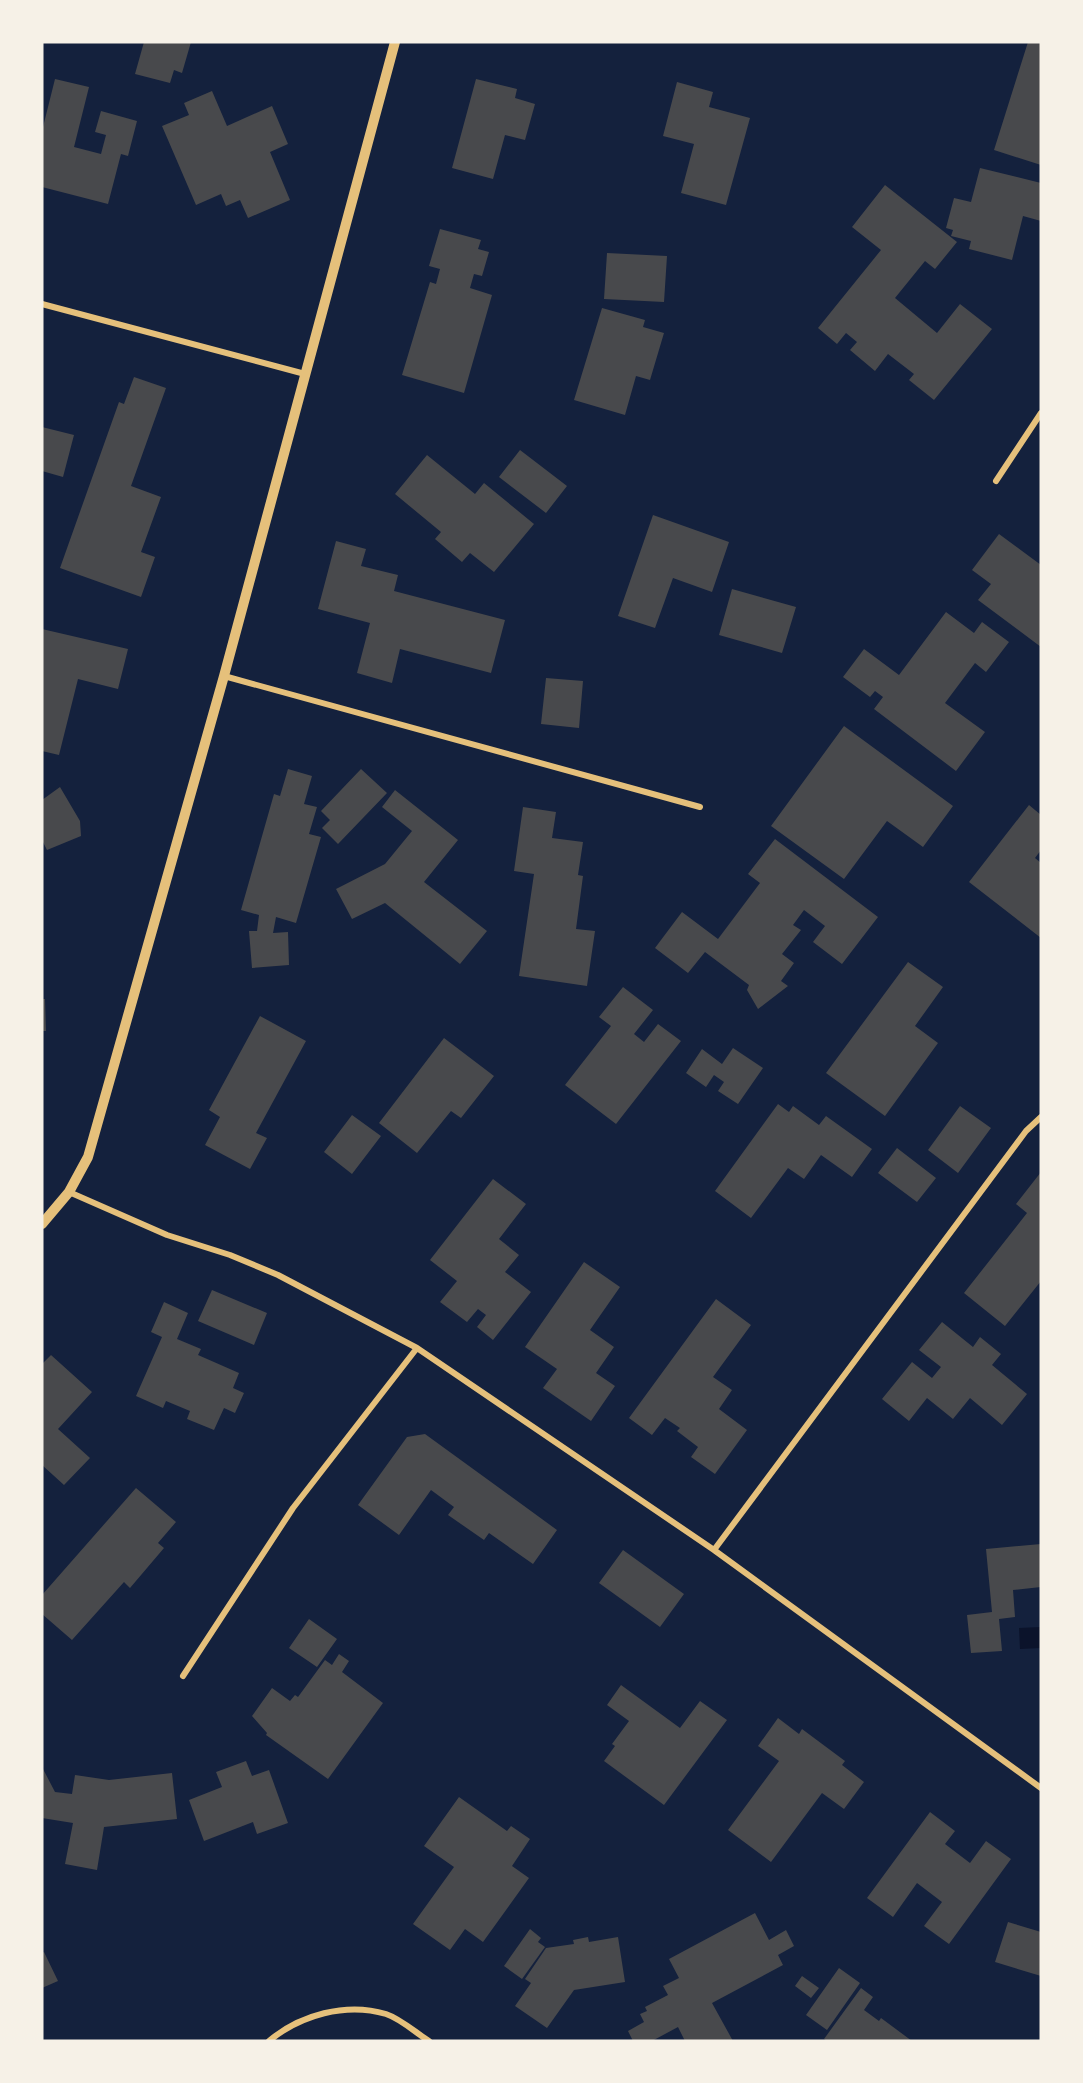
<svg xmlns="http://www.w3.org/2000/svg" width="1083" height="2083" viewBox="0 0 1083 2083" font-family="Figtree,sans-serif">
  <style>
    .water { fill: #0b132b }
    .building { fill: #48494c }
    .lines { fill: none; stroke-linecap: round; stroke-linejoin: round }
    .minor { stroke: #e5c07b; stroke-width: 6 }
    .tertiary { stroke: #e5c07b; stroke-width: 10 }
  </style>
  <rect width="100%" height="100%" fill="#14213d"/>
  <path class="water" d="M1041,1627V1648L1020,1649L1019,1628Z"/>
  <path class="building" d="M144,42H191L182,73L174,70L170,83L135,74Z
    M1028,42H1041V165L994,150Z
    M55,79L89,87L74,147L101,154L106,135L95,132L101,111L137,121L128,156L121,154L108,204L42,187V131Z
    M476,79L517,89L515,98L535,104L525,140L505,135L493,179L452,168Z
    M677,82L713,92L709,107L750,118L726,205L681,193L694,144L663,136Z
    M212,91L227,126L272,106L288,144L270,152L290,200L248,218L240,200L226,206L221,194L196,205L162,126L189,115L184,103Z
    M980,168L1041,183V221L1023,216L1012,260L969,249L971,241L951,236L953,230L946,228L954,198L971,202Z
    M885,185L957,242L935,269L925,261L895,298L937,333L960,304L992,329L934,400L909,380L914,374L888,354L875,371L850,350L857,342L846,333L837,344L818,328L881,250L852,227Z
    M440,229L481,240L478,249L489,252L482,276L474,274L470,288L492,295L464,393L402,375L430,282L436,284L440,269L429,266Z
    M607,253L667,256L664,302L604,299Z
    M602,308L645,320L643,327L664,333L650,380L636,376L625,415L574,400Z
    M134,377L166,388L131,486L161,497L141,552L155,557L141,597L60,568L119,402L124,404Z
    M42,427L74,435L63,477L42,471Z
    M520,450L567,486L546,513L499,477Z
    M427,455L475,494L484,483L534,524L494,572L470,553L462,562L435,539L441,532L395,494Z
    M653,515L729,542L712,592L673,578L655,628L618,616Z
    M999,534L1041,565V647L978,600L991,584L972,570Z
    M336,541L366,549L361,566L398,575L394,591L505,620L491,673L400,649L392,683L357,673L370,623L318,609Z
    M732,589L796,607L782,653L719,635Z
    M946,612L974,633L982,622L1009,642L986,672L975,663L945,703L985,732L956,771L874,709L883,697L875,691L870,697L843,677L864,649L899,675Z
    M42,629L128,649L118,689L78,679L59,755L42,751Z
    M546,678L583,681L579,728L541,724Z
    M844,726L953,806L923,847L887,821L844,879L771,826Z
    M288,769L312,776L304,804L317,807L309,834L321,837L296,923L276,917L273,933L288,932L289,965L252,968L249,931H257L259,915L241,910L274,794L280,796Z
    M361,769L387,793L338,844L322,828L330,820L321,811Z
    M60,787L80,821L81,836L47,850L42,840V800Z
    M395,790L458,840L424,882L487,931L460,964L385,903L352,919L336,889L385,864L412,831L382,807Z
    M1029,805L1041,815V850L1035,858L1041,863V938L969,882Z
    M523,807L556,812L552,838L583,842L578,875L583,876L576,929L595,931L587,986L519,976L534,874L514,871Z
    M775,839L878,917L842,964L813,942L825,926L804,910L793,925L801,930L782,954L794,963L781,981L788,986L758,1009L747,990L749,985L705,952L688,973L655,948L682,912L718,939L760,883L748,874Z
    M908,962L943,987L915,1026L938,1043L885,1116L826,1073Z
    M623,987L653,1010L634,1034L644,1042L658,1024L681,1041L616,1124L565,1085L611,1026L599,1017Z
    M42,999H45L46,1031H42Z
    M260,1016L306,1041L256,1133L267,1138L250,1169L205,1145L220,1117L209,1110Z
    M444,1038L494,1076L461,1118L451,1111L417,1153L379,1123Z
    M733,1048L763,1068L738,1104L718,1091L724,1082L714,1075L706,1087L686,1073L702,1049L722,1064Z
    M778,1104L789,1112L793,1106L819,1125L826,1116L872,1149L852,1177L821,1155L804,1179L788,1168L751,1218L715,1191Z
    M960,1106L991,1128L958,1173L928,1150Z
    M352,1115L381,1136L352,1174L324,1152Z
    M897,1148L936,1178L917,1202L878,1173Z
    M1041,1172V1281L1005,1326L964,1293L1027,1213L1016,1204Z
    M493,1179L526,1204L499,1239L519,1255L505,1272L531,1292L493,1340L477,1327L486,1315L478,1309L467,1322L440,1302L457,1281L430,1260Z
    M584,1262L620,1287L590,1330L614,1347L596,1373L615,1386L591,1421L543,1388L557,1369L525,1347Z
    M212,1290L267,1313L254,1345L198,1321Z
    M716,1299L751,1325L713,1377L732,1390L719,1409L747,1430L715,1474L691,1457L698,1447L677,1431L680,1428L665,1418L652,1435L629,1418Z
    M164,1302L188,1313L177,1339L201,1349L198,1355L239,1373L233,1388L244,1393L235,1413L224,1408L214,1430L187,1419L190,1411L166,1401L163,1408L136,1396L162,1337L151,1332Z
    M942,1322L973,1347L980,1337L1001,1354L992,1365L1027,1394L1002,1425L970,1398L953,1419L927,1398L909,1421L882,1399L912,1362L932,1378L941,1367L919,1350Z
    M51,1355L92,1392L58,1429L90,1458L64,1485L42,1465V1364Z
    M425,1434L557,1530L533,1564L489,1533L484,1540L448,1515L454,1507L431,1490L399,1535L358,1505L407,1437Z
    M136,1488L176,1522L158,1543L164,1548L130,1588L124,1582L72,1640L42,1614V1595Z
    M1041,1544V1587L1013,1590L1015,1617L999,1619L1002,1651L971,1653L967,1615L992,1612L986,1549Z
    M623,1550L684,1594L660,1627L599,1583Z
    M309,1619L337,1639L317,1667L289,1648Z
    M339,1654L349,1661L342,1672L383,1703L328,1779L266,1735L267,1733L252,1716L272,1688L290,1701L295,1695L298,1697L325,1660L332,1665Z
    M621,1685L680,1728L700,1701L727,1720L664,1805L604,1761L615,1746L612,1744L629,1721L607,1705Z
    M778,1718L799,1734L802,1729L845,1761L842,1765L864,1782L844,1809L822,1793L771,1862L728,1830L779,1761L758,1746Z
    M246,1761L252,1776L269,1770L288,1823L257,1834L253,1822L204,1841L189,1800L222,1787L216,1772Z
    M42,1767L55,1792L72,1794L75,1775L109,1780L172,1773L177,1819L104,1827L97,1870L65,1864L73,1823L42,1818Z
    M459,1797L507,1831L511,1826L530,1839L512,1866L529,1878L483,1942L465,1929L450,1950L413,1924L454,1867L424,1846Z
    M930,1812L955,1831L945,1844L970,1863L986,1841L1011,1859L949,1944L924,1926L942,1902L917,1883L893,1917L867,1898Z
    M755,1913L769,1940L786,1930L794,1946L778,1955L783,1965L712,2003L733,2041H685L678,2027L652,2041H633L628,2031L644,2022L640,2014L647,2011L645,2007L668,1995L663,1986L679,1978L669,1959Z
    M1008,1922L1041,1932V1976L995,1962Z
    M530,1929L541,1938L538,1942L545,1947L522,1979L504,1966Z
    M588,1937L589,1942L618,1937L625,1982L574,1990L547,2028L515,2006L531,1983L525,1979L546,1948L574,1944L573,1940Z
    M44,1952L58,1981L42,1988V1953Z
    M839,1968L860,1983L827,2030L806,2015Z
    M802,1976L819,1988L811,1998L795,1986Z
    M861,1988L873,1997L864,2010L879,2021L881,2018L912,2041H827L824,2039Z"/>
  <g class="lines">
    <path class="minor" d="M42,304L305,374
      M996,481L1041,413
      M224,676L700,807
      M69,1192L167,1235L230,1255L278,1275L417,1348L714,1550L1041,1788
      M714,1550L1026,1131L1041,1117
      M183,1676L293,1508L417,1348
      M269,2041C300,2015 346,2002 386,2014C401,2019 416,2033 429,2041"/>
    <path class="tertiary" d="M42,1224L69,1192L88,1157L224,676L395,42"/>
  </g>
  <rect width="1083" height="2083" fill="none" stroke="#f6f1e7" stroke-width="87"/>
</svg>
